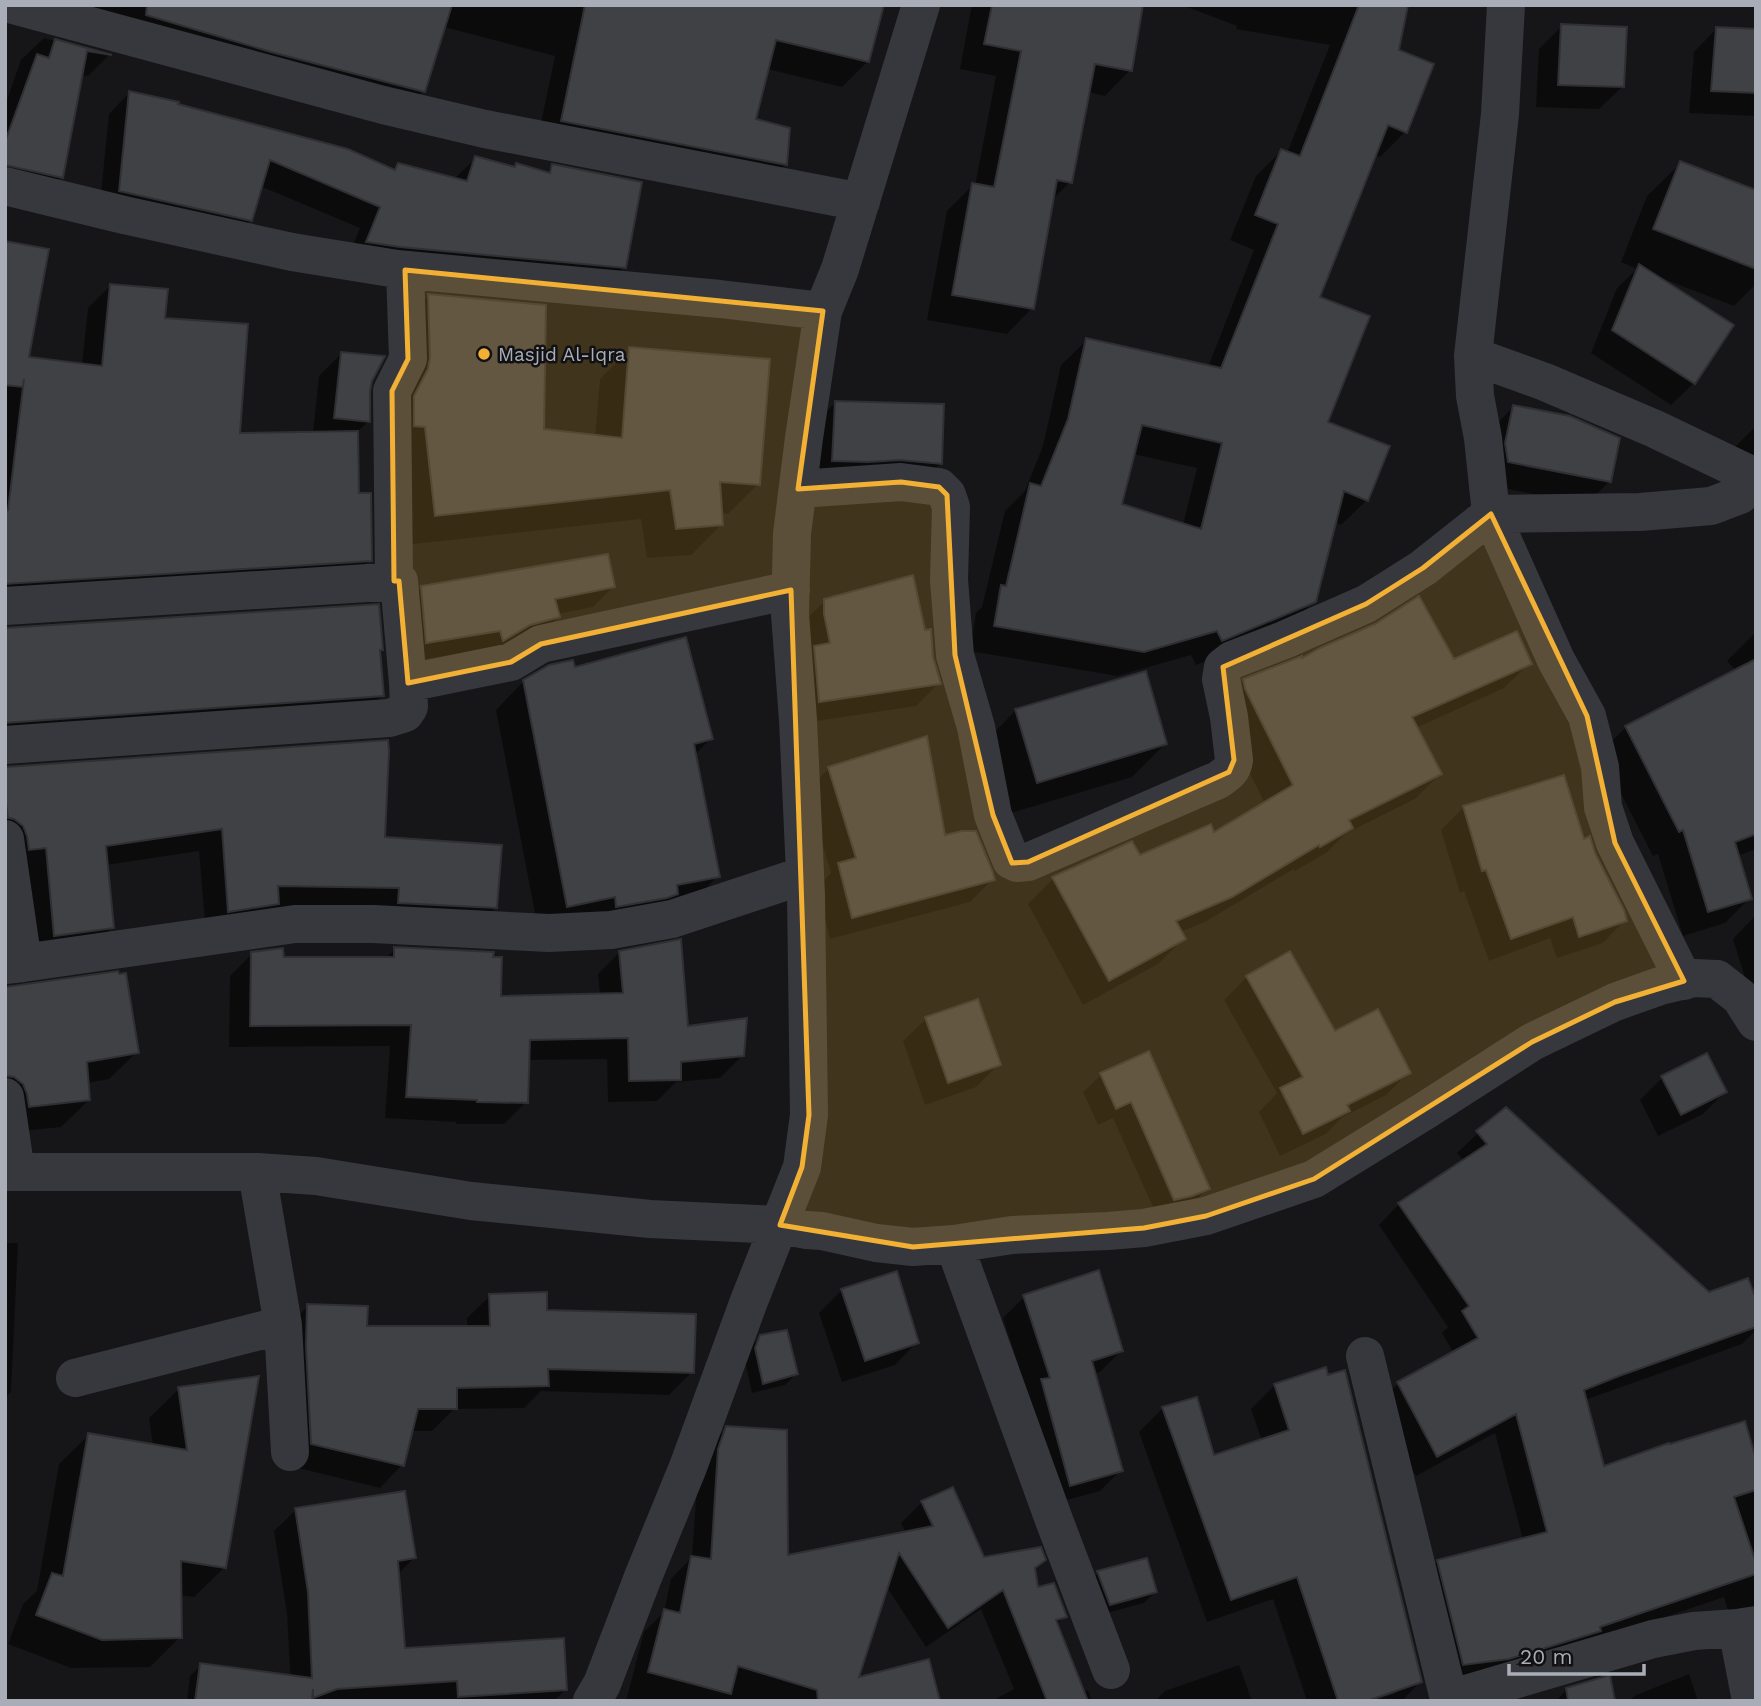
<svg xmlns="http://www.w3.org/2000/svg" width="1761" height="1706" viewBox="0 0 1761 1706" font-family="'Work Sans',sans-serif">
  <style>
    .shadow { fill: #0007; fill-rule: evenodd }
    .building { fill: #404145; stroke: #303034; stroke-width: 2; fill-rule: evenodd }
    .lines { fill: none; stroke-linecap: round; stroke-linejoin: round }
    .street { stroke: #37383d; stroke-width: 38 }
    .marked { fill: #f2b134; fill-opacity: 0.2; stroke: #f2b134; stroke-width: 5; stroke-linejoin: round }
    .poi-dot { fill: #f2b134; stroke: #111113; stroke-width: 2.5 }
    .labels { text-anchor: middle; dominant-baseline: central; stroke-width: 5; stroke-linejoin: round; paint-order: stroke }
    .poi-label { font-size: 19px; fill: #a8adb8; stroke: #111113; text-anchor: start }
  </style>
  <rect width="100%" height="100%" fill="#161618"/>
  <path class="shadow" d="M5,5H882L868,61L842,87L767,69L753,121L785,165L760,190L536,147L555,56L444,27L423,91L398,117Z
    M975,5H1141L1130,70L1105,96L1088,92L1070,182L1051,201L1032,308L1007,334L927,320L947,211L973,185L975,186L996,76L960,69L971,9Z
    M1182,5H1406L1397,51L1405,132L1380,157L1374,155L1318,298L1325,423L1367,500L1341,525L1334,522L1314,601L1288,627L1196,665L1191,655L1117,676L970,651L976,613L982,607L1005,511L1025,491L1043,446L1061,365L1087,340L1208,367L1254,250L1230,240L1256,176L1281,151L1287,153L1330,45L1236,29L1237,26ZM1133,454L1197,468L1183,525L1120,505Z
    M1562,26L1622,87L1599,109L1536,107L1539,49Z
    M1716,29L1756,31V116L1689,113L1694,52Z
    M44,38L109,55L88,76L81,75L61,177L39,199L5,191V105L21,60Z
    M130,92L176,105L392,171L398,164L454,179L476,158L513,168L517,165L546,173L553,166L624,267L603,289L346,263L360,228L260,186L251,220L229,241L99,212L109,114Z
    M1681,163L1756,192V284L1734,306L1661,278L1694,383L1671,405L1591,353L1617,288L1637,269L1621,262L1647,196Z
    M111,285L163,320L239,435L313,433L319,376L341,354L371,381L368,390L369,421L356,433L357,495L370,560L347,583L5,605V381L82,365L88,308Z
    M428,296L542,430L595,437L600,379L630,349L758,484L728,514L721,513V525L691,555L647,558L641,519L405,545L398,326Z
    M835,403L940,464L917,486L810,483L813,425Z
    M1513,407L1610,481L1587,504L1486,485L1491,430Z
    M1756,426V461L1735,447Z
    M613,587L593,607L557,614L558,617L539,637L480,650L407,662L402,608L422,588Z
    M825,601L931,657L939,683L916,706L797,724L802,623Z
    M5,629L381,649L379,652L382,696L360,719L5,744Z
    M1756,632V849L1737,856L1750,898L1725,923L1683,936L1658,854L1653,856L1600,753L1626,727L1736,671L1727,661Z
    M1453,661L1530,663L1504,688L1416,728L1440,774L1415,799L1345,834L1326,853L1295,871L1294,869L1205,922L1180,932L1183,939L1158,964L1083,1005L1028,904L1053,879L1139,857L1214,835L1265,804L1221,714L1219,706L1244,681Z
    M574,669L711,738L695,755L718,876L690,904L539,934L496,710L524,681Z
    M1016,710L1165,744L1132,777L1004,815L983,744Z
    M5,768L383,838L495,908L473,931L206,933L199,851L106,865L112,927L89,950L32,958L5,865Z
    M829,768L943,838L993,879L970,902L830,939L817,887L831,873L807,791Z
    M1563,777L1583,841L1594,853L1625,920L1603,943L1557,958L1550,938L1489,961L1464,891L1460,893L1441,830L1463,808Z
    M1754,917H1756V1013L1733,939Z
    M395,949L499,998L600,996L598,974L620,952L686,1028L742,1056L720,1078L676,1082L657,1101L608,1102L607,1059L527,1060L526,1102L504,1124H456V1122L385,1118L390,1046L229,1047L230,976L252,954L283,959H385Z
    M1247,977L1334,1033L1408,1073L1386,1095L1341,1118L1326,1134L1280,1156L1259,1112L1277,1093L1224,1000Z
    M5,988L137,1052L109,1079L87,1083L89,1100L61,1127L5,1133Z
    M926,1019L999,1064L976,1087L925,1105L903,1041Z
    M1148,1054L1208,1188L1190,1206L1157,1216L1113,1118L1098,1125L1083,1092L1101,1075Z
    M1663,1077L1725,1092L1703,1114L1658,1136L1640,1100Z
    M1478,1133L1708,1294L1756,1304V1330L1742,1344L1585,1400L1603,1468L1756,1465V1639L1732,1624L1724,1597L1586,1644L1443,1685L1418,1582L1438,1561L1523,1540L1495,1433L1416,1476L1377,1404L1398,1384L1454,1354L1442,1333L1448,1327L1379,1225L1399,1204L1464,1161L1457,1153Z
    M5,1243H18L11,1392L5,1398Z
    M842,1290L917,1342L895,1365L842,1382L819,1313Z
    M490,1296L546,1311L692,1372L669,1395L541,1391L524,1408L454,1409L432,1431H411L402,1465L380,1488L290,1466L285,1329L308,1306L365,1328H467V1318Z
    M1024,1297L1121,1351L1100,1372L1093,1374L1121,1470L1100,1491L1049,1505L1028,1395L1003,1318Z
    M761,1337L796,1374L785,1385L752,1393L745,1361L749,1348Z
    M1275,1385L1420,1682L1402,1701H1373L1396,1693V1689L1362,1701H1307L1273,1599L1207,1622L1139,1432L1163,1408L1213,1458L1262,1441L1251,1409Z
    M179,1389L224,1568L194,1597L179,1595L180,1637L150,1667L71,1668L8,1644L23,1604L37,1591L59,1464L89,1435L153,1446L149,1418Z
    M727,1428L786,1557L906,1533L901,1523L922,1502L983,1558L1044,1559L1033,1570L1036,1590L1065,1616L1056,1625L1083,1692L1088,1690L1092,1701H992L1014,1689L981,1609L926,1647L886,1586L856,1680L938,1701H626L644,1632L664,1612L671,1579L692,1557L698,1471L706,1449Z
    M296,1510L414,1558L398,1574L403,1649L565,1690L554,1701H292L287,1614L274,1531Z
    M1098,1573L1155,1592L1144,1603L1099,1615L1087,1584Z
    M201,1665L248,1701H187L190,1676Z
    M1239,1665L1252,1701H1155L1165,1691Z
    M1689,1674L1698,1701H1629L1636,1695Z
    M1567,1689L1613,1701H1556Z"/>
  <path class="building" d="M147,5H452L425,92L271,52L146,15Z
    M585,5H884L869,62L776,40L756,119L790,128L787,165L561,121Z
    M992,5H1143L1132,71L1095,64L1072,183L1057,180L1034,309L952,295L972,183L994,187L1021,51L984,44Z
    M1359,5H1408L1399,50L1434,64L1407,133L1388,125L1320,297L1370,316L1328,422L1390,446L1368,501L1344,491L1316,602L1222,641L1217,631L1144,652L994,626L1001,585L1006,586L1030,483L1041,486L1068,419L1086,338L1221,368L1278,224L1255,215L1281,149L1300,156ZM1142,425L1222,443L1201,529L1122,504Z
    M1561,24L1627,27L1624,87L1558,85Z
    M1716,27L1756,29V93L1711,91Z
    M55,39L112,55L87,51L63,178L5,165V142L37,54L49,58Z
    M129,91L179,102L178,104L348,149L395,170L398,163L467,181L475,156L515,167L516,163L550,173L552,164L642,182L626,268L400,247L366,242L380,207L270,160L252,221L119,191Z
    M1680,161L1756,190V269L1653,229Z
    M5,241L49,249L29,357L102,366L110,284L168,289L165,318L248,324L240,433L358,431L359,493H371L372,561L5,584V511L8,510L24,379L23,387L5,385Z
    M1639,264L1734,325L1695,384L1612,330Z
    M428,294L546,305L544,429L622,438L629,347L770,359L760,485L720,482L723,525L676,529L670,490L435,516L425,427L414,426V396L428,369L430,358Z
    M341,352L385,356L372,381L370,391V422L334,418Z
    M835,401L944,404L942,464L900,460L868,462L832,461Z
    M1513,405L1570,416L1620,438L1611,482L1508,462L1505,443Z
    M608,554L615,587L555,599L560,617L530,625L503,641L500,631L426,643L421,586Z
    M913,575L925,630L931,629L933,657L941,684L819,702L814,646L830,643L824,614V599Z
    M1419,596L1454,659L1517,631L1532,664L1412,717L1442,774L1349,820L1353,828L1320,847L1319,845L1232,897L1176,921L1186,939L1109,981L1052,877L1132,841L1140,855L1211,824L1214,832L1293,785L1245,689L1243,679L1302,656V658L1320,648L1375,624Z
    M379,604L383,650H380L384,696L5,723V628Z
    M686,637L713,739L694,744L720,877L677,885L678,894L667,898L616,907L615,897L567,907L523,680L549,665L573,660L575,667Z
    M1756,659V834L1735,842L1752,899L1708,912L1683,830L1679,832L1625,726Z
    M1146,671L1167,744L1037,783L1015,709Z
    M927,736L945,835L962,831H976L992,870L995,880L852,918L838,863L856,858L828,767Z
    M388,740L389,751L385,837L502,845L497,908L398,903L399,888L278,886L279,904L228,912L222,829L106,846L114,928L54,936L46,848L29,850L27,836L23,826L14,819L8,818L5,798V767Z
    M1564,775L1584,839L1590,836L1595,853L1624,910L1627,921L1579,937L1573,917L1511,939L1486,870L1482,871L1463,806Z
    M681,939L688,1026L747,1018L744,1056L681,1062V1080L629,1081L628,1038L530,1040L528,1103L477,1102V1100L406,1097L411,1025L250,1026L251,952L283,948L284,957H394V947L494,952L493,957H502L501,996L623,993L619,951Z
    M1290,951L1335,1031L1378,1009L1411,1073L1347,1105L1350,1111L1303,1134L1280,1088L1303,1077L1246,976Z
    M118,971L119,974L126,973L139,1053L87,1062L90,1100L29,1107L27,1094L23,1084L14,1077L6,1076L5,987Z
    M978,999L1001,1065L948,1083L925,1017Z
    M1149,1051L1210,1189L1192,1196L1174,1200L1131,1102L1116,1109L1100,1073Z
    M1707,1053L1727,1092L1681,1115L1661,1076Z
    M1506,1107L1709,1292L1748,1278L1756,1299V1327L1619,1376L1584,1390L1604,1466L1669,1443L1670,1444L1745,1421L1756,1459V1490L1734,1497L1756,1563V1574L1600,1627L1601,1631L1509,1659L1463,1665L1437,1560L1547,1532L1516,1414L1437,1457L1397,1382L1478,1338L1462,1311L1469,1306L1398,1203L1487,1144L1476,1131Z
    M1099,1270L1123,1351L1092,1361L1123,1471L1070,1486L1041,1379L1050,1378L1023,1295Z
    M897,1271L919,1343L865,1361L841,1289Z
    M547,1292V1310L696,1314L694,1373L548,1369L549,1386L457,1388V1409H418L404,1466L311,1444L306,1346L307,1304L368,1306L367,1326H490L489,1294Z
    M787,1330L798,1374L763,1384L755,1348L760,1335Z
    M1326,1367L1328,1375L1345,1370L1422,1682L1367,1701H1338L1297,1577L1231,1600L1162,1407L1197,1397L1214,1455L1289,1430L1274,1384Z
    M259,1376L226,1568L181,1561L182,1638L102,1640L36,1615L52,1573L63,1576L88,1433L187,1450L178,1387Z
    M726,1426L787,1430L788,1555L933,1526L921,1501L953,1487L984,1557L1041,1547L1046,1560L1035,1568L1038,1587L1054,1583L1067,1617L1056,1620L1088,1701H1047L1003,1590L948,1628L899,1553L859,1677L929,1659L940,1701H818L817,1690L738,1666L731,1694L648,1672L664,1609L680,1613L691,1556L711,1559L718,1449Z
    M405,1491L416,1558L398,1561L405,1648L564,1638L567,1690L458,1697L457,1681L337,1689L313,1698V1689L312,1701H195L200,1663L312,1678L308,1592L295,1508Z
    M1147,1558L1157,1592L1110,1605L1097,1571Z
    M1610,1675L1615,1701H1568L1566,1688Z"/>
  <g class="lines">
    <path class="street" d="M13,5L383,105L485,129L861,202
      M1506,5L1500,114L1473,356L1475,396L1483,438L1491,514L1556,660L1587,716L1600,767L1603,807L1615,843L1684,981
      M5,186L124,215L292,252L397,269L720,299L823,311
      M798,489L901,482L939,487L947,495L951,507L949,580L955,655L976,727L993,815L1011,860L1017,863L1028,862L1218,780C1227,774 1233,770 1234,760L1229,717L1221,679L1223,667L1232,660L1284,640L1366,604L1423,568L1491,514L1640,512L1711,506L1740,495L1751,475L1655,429L1545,382L1473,356
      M394,581L392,391L408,359L405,270
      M5,606L399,581L408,683
      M5,745L389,718L405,713L409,707L408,683L511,662L541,644L791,590
      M5,839L23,963L5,965
      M23,963L295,924H373L549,933L611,930L672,919L805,875
      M5,1097L16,1172
      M5,1172H257L316,1176L471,1201L650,1219L780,1225L807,1230L822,1231L876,1243L913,1247L954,1244L1012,1235L1108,1231L1144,1228L1206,1216L1314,1179L1426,1110L1532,1042L1615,1002L1660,986L1694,978L1717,979L1740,997L1756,1022
      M257,1172L283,1325L290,1452
      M954,1244L1054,1520L1111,1670
      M1365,1356L1449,1699L1653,1639L1694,1631L1737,1628L1756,1625
      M75,1378L283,1325
      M1737,1628L1751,1701
      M592,1701L602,1684L643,1577L688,1467L749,1301L802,1167L809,1115L806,895L798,720L790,614L792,534L804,438L823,311L840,269L921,5"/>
  </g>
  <path class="marked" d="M405,270L823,311L798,489L901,482L939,487L947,495L955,655L993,815L1012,863L1028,862L1229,772L1234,760L1223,667L1366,604L1423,568L1491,514L1587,716L1615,843L1684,981L1615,1002L1532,1042L1314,1179L1206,1216L1144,1228L913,1247L780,1225L802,1167L809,1115L791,590L541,644L511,662L408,683L399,581H394L392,391L408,359Z"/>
  <circle class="poi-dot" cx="484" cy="354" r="7"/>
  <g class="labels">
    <g class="poi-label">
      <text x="498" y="354">Masjid Al-Iqra</text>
    </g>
  </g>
  <rect width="1761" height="1706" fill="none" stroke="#a8adb8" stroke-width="14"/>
  <path d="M1509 1664v10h135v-10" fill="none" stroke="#a8adb8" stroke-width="3.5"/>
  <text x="1520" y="1664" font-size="21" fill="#a8adb8" stroke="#111113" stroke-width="5" paint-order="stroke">20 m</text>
</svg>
